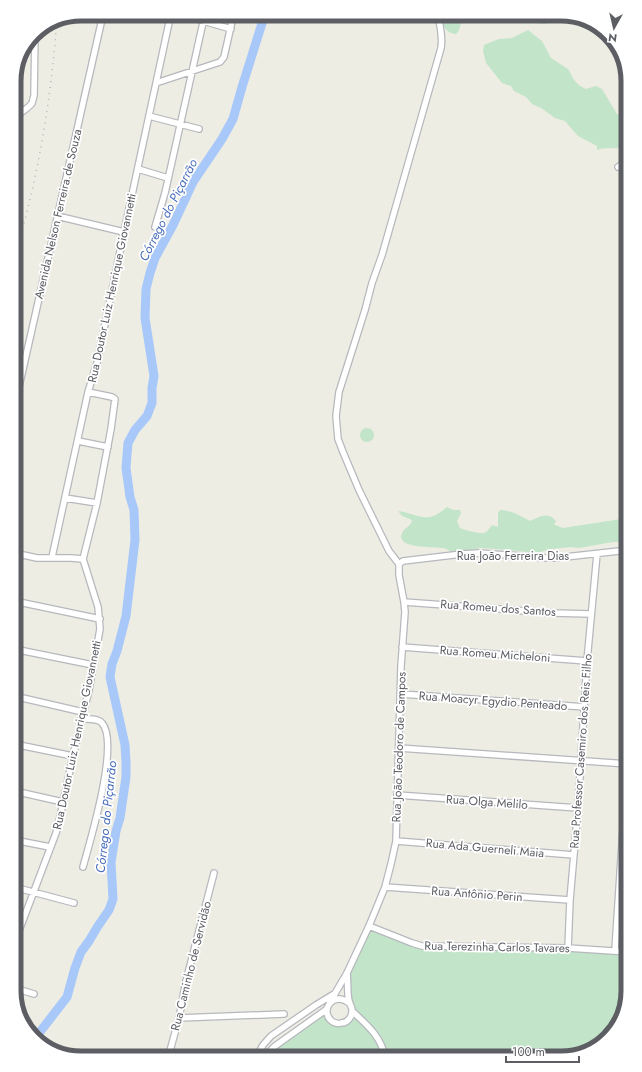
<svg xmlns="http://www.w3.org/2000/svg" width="642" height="1072" viewBox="0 0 642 1072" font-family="Jost,sans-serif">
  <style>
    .green { fill: #c2e4c8 }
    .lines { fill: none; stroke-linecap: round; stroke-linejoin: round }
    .river { stroke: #a8c8fa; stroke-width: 9 }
    .street-casing { stroke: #b6b8bd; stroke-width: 8 }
    .street { stroke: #fff; stroke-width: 5.5 }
    .rail { stroke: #b4b5b5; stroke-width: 1.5; stroke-dasharray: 1 5; stroke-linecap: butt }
    .labels { text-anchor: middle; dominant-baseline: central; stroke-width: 3.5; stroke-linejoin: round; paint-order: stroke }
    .street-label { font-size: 12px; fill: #5c5e64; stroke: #fff }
    .water-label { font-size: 13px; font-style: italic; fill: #4b6fbd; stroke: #fff }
    .rim { fill: none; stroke: #5c5e64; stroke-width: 5 }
  </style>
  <rect width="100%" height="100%" fill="#eeede4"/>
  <path class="green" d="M558,14L556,19L545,24L526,22L524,21L519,15H517L514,17L512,15Z
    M440,15H464L458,32L456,34C445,33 443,25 440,15Z
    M528,30L542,41L551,58L568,69L574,80L580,86L586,89L596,86L602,89L617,114L624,119L627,133V138L626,144L623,148C615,149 605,147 597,150V146L578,136L565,121L555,118L541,108L532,104L526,97L514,91L511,86L502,83L486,63L483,51L484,45L499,39L512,38Z
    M360 435a7 7 0 1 1 14 0a7 7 0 1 1-14 0Z
    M447,507L453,510H460L461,513L457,521L460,528C464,530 480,534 484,533C487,532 490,528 492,525L498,527V513L500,510C511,510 520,516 530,521C540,517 547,511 556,521V522L554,523L555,525L563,528L628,518V542H613L579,548L571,547L552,549L536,553L508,550L481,548L452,553C449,550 446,548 441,548C433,546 395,549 402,533C404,528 410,527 412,521L410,519L402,516L398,511C409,512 420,519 430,517C436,516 442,511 447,507Z
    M628,805V946C623,946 620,943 619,939Z
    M369,926L412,943L554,946L565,945H570L572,947L628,952V991L617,1028L590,1051L561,1058H316L317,1055L270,1051L326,1010L327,1013L338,1024L352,1015L377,1037L352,1011L347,973Z"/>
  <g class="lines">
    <path class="river" d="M36,1037L67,997L75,968L81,952L89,941L98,926L109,910L113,899L111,862L116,831L120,818L126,777V762L125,745L110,677L112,664L117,651L126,616L135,540L134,510L130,497L126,468L127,455L128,443L135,430L147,416L152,403V388L154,376L145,318L146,289L150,273L155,258L173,225L193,182L222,139L233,119L242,87L264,17"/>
    <g class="street-casing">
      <path id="street" d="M193,18L231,29
        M627,77C623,85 624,91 628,99
        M156,83L220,62L224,57L233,17
        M149,116L199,129
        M14,119C19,113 29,108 32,103C33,101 33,98 34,96L35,32
        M618,167L628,160
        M138,169L168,178
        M57,216L124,232
        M155,227L165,193L204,18
        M14,409C44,279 73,149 102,19
        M78,441L108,447
        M65,498L97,503
        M14,553L37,558H71L83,559
        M52,557L88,392L97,363L124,232L170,18
        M399,564L389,551L359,490L343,452L338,439L336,416L339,392L365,310L372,283L382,255L441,48C443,37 440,26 438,15
        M399,564L403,561L462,554L479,553L547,558H556L628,550
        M14,601L100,619
        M404,602L553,613L591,614
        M402,647L587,661
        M14,649L93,665
        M401,694L585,707
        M14,696L83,712
        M81,719C88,719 97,718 102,723C120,743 90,841 83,867
        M14,744L73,756
        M399,748L628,764
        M14,791L63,802
        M397,795L578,808
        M14,840L50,847
        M396,841L574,855
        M14,887L74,903
        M385,887L570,900
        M369,926L412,943L422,946L568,948L628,952
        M14,944L56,833L60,817L73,756L89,690L100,629L98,607L83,559L97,503L111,429L115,399L112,397L88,392
        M568,948L570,900L578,808L587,661L597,554
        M615,950L628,752
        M347,973C348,982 347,993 349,1001C350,1005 352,1007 352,1010C352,1012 352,1014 351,1016C349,1020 346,1023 341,1023C338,1024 335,1023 333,1022C318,1012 333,990 349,1003
        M14,988L34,994
        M330,1002L347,973L369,926L385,887L391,864L396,841L401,666L405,612L404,602L399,575V564
        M352,1011C366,1024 382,1037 385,1058
        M179,1018L284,1014
        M168,1058L179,1018L186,981L214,873
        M256,1058L263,1045L271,1036L316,1005L334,994
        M267,1058L270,1051L275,1046L327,1009"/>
    </g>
    <use href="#street" class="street"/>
    <path class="rail" d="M14,258C38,180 51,100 57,19"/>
  </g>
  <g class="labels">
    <g class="street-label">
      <text transform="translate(58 214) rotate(-77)">Avenida Nelson Ferreira de Souza</text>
      <text transform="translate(112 288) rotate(-78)">Rua Doutor Luiz Henrique Giovannetti</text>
      <text x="513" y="556">Rua João Ferreira Dias</text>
      <text transform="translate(498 608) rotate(4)">Rua Romeu dos Santos</text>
      <text transform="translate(495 654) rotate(4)">Rua Romeu Micheloni</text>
      <text transform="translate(493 701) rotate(4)">Rua Moacyr Egydio Penteado</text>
      <text transform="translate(77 735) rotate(-78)">Rua Doutor Luiz Henrique Giovannetti</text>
      <text transform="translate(399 747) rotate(-88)">Rua João Teodoro de Campos</text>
      <text transform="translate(581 751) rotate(-86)">Rua Professor Casemiro dos Reis Filho</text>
      <text transform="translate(487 802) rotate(4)">Rua Olga Melilo</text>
      <text transform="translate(485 848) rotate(5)">Rua Ada Guerneli Maia</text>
      <text transform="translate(477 894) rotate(4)">Rua Antônio Perin</text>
      <text transform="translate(497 947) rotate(1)">Rua Terezinha Carlos Tavares</text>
      <text transform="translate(191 966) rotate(-76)">Rua Caminho de Servidão</text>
    </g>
    <g class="water-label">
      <text transform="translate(168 210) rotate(-63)">Córrego do Piçarrão</text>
      <text transform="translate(106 817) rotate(-84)">Córrego do Piçarrão</text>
    </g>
  </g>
  <path d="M0 0H642V1072H0ZM81 21H561A60 60 0 0 1 621 81V991A60 60 0 0 1 561 1051H81A60 60 0 0 1 21 991V81A60 60 0 0 1 81 21Z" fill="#fff" fill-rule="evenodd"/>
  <path class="rim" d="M81 21H561A60 60 0 0 1 621 81V991A60 60 0 0 1 561 1051H81A60 60 0 0 1 21 991V81A60 60 0 0 1 81 21Z"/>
  <g transform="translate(614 28) rotate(188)" stroke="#ffffff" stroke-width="3" paint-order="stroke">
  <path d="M0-3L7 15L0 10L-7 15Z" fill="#5c5e64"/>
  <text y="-6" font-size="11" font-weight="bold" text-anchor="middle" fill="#5c5e64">N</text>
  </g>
  <path d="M506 1056v6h73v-6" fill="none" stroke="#5c5e64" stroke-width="2"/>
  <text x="512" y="1056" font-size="12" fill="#5c5e64" stroke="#ffffff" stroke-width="3" paint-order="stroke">100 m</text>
</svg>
